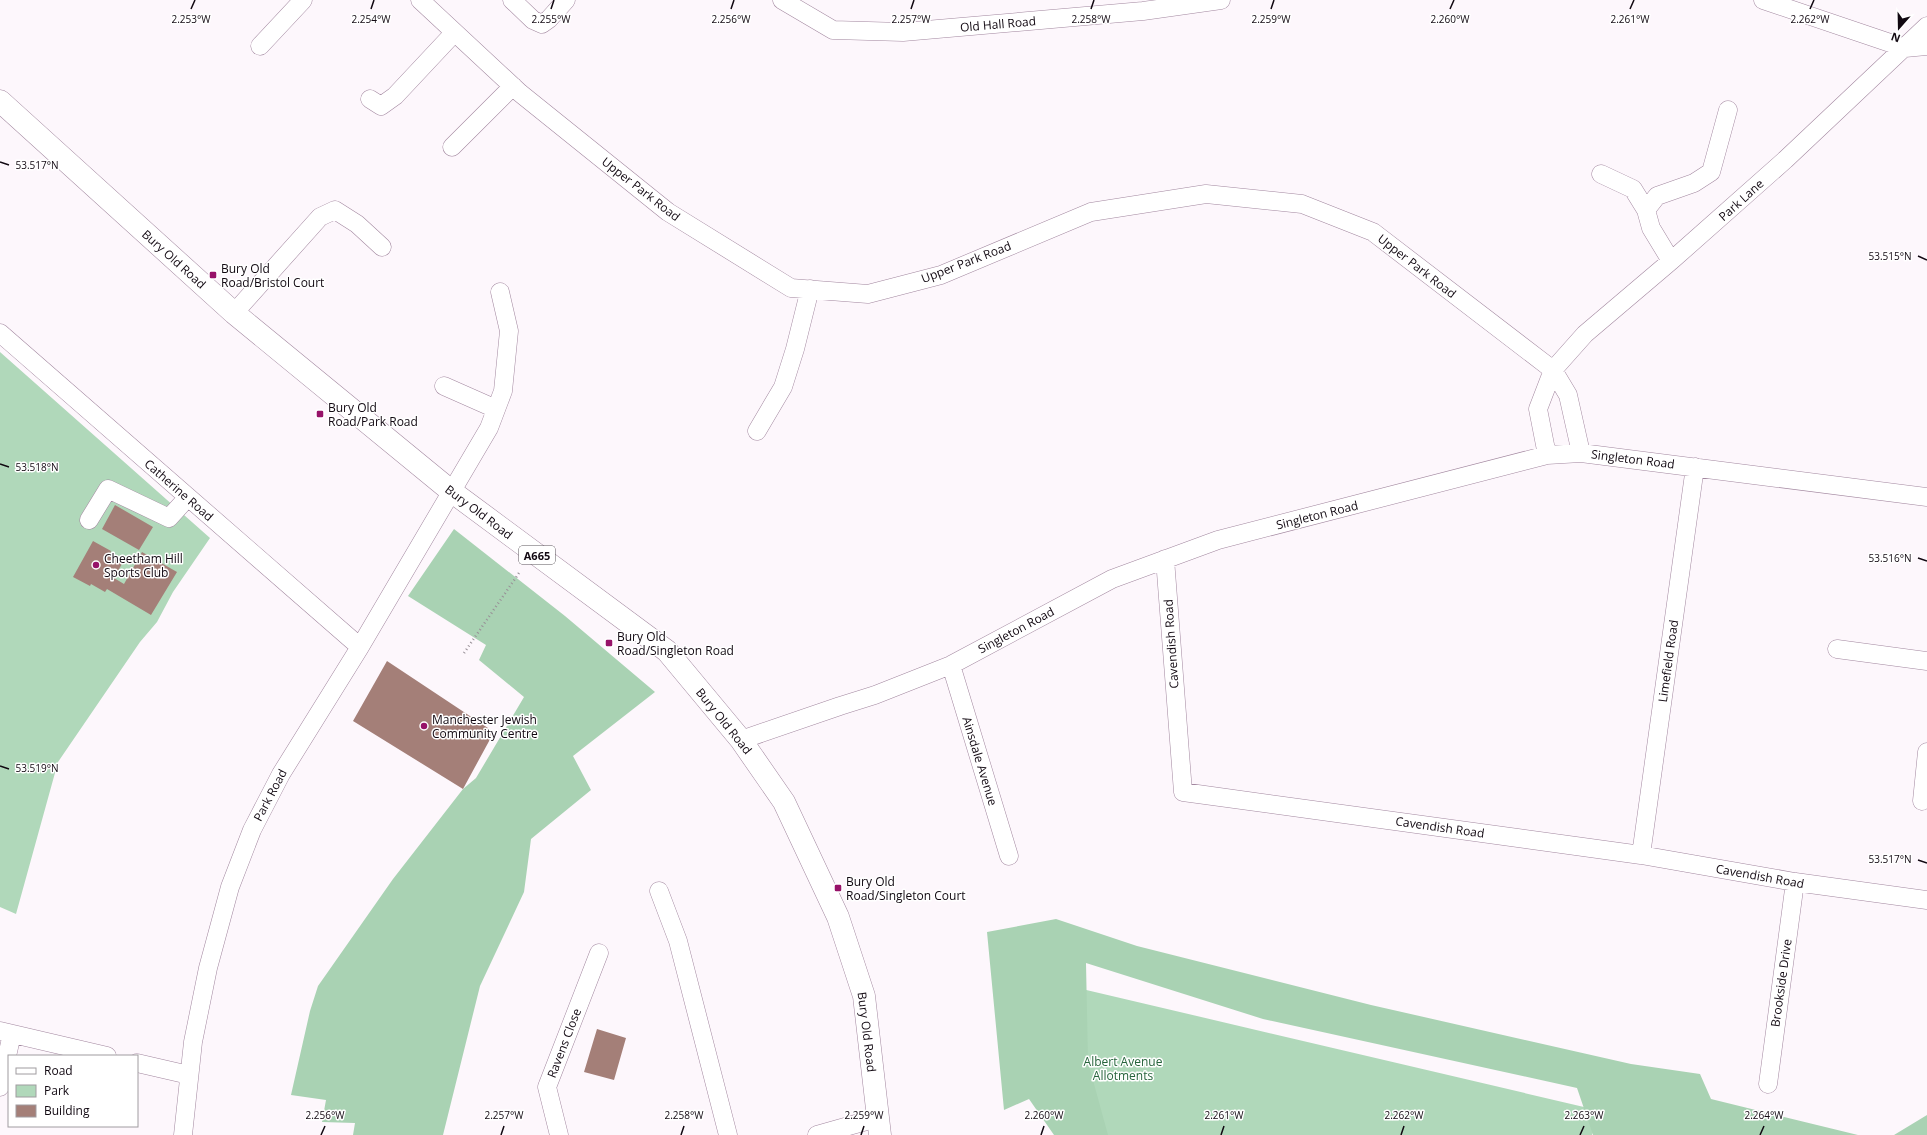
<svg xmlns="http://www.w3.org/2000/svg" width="1927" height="1135" viewBox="0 0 1927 1135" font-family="'Open Sans',sans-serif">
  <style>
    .green { fill: #b0d8ba }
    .forest { fill: #a9d2b3 }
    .building { fill: #a47f78 }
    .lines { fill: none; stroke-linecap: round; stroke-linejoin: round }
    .minor-casing { stroke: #a2879f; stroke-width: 19 }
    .major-casing { stroke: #a2879f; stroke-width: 23 }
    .path { stroke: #978f96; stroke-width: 2.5; stroke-dasharray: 1 3; stroke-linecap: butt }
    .minor { stroke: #fff; stroke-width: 18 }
    .major { stroke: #fff; stroke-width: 22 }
    .ticks { fill: none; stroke: #110811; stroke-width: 1.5 }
    .poi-dot { fill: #971269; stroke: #fff; stroke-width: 1.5 }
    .labels { text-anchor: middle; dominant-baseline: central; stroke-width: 3; stroke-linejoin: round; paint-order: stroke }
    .shield { fill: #fff; stroke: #585258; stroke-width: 1 }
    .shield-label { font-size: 11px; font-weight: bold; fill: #110811 }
    .street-label { font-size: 12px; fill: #110811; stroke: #fff }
    .poi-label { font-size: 12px; fill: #110811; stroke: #fff; text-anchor: start }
    .park-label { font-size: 12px; fill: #27643c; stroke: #fff }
    .ticks-label { font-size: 10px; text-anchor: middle; fill: #110811; stroke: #fff; stroke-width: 3; stroke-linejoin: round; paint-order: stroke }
  </style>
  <rect width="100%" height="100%" fill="#fdf7fc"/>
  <path class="green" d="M0,352L210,538L173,592L157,622L140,642L58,762L16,914L0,907Z
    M1048,981L1601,1111L1592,1135H1061Z"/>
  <path class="forest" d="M454,529L565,616L655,692L573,756L591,790L531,839L524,892L480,986L443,1135H353L355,1123L322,1122L326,1100L291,1095L310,1011L318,986L393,879L463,789L476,778L524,697L479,660L486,645L408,596Z
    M1056,919L1137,946L1371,1005L1631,1064L1700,1074L1711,1099L1858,1135H1593L1577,1088L1263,1019L1086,963L1088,1062L1108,1135H1054L1029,1099L1004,1110L987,932Z
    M1927,1115V1135H1894Z"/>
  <path class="building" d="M115,505L153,527L139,550L102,529Z
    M93,541L111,551L110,554L123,562L114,578L124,584L142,552L177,572L151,615L107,589L105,592L91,584L90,586L73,577Z
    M387,661L494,732L463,789L353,721Z
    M597,1029L626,1038L614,1080L584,1072Z"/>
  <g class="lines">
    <g class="minor-casing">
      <path id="minor" d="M420,0L520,93L668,212L791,288L868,294L941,275L1091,212L1206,194L1302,204L1373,232L1553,370L1568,395L1581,453
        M512,0L533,20L542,24L549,19L566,0
        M782,0L833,30L903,32L1143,11L1221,0
        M1763,0L1905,48L1927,46
        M260,46L303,0
        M370,99L381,106L395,96L454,33
        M452,147L513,86
        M1601,174L1633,189L1646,210
        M1671,261L1651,228L1646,210L1657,196L1694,183L1711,172L1728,110
        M234,313L320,217L335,210L357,224L382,247
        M0,333L360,647
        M444,386L496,409
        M757,431L783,387L795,349L810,289
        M1547,455L1538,409L1553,370L1585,334L1671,261L1785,160L1927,26
        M89,520L108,489L169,518L188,497
        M1165,559L1183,792L1641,855L1795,882L1927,900
        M1837,649L1927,661
        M951,665L1009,856
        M741,740L840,706L875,695L951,665L1112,579L1218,540L1547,455L1581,453L1927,497
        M1922,801L1927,752
        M1641,855L1695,467
        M659,891L678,941L728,1135
        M0,1031L107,1056
        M137,1063L189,1075
        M1768,1084L1795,882
        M0,1087L12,1034
        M183,1135L193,1042L208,968L230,887L252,830L281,774L360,647L489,428L503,391L509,331L500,292
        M559,1135L547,1087L599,953
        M817,1135L877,1118"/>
    </g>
    <g class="major-casing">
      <path id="major" d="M0,101L234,313L451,491L667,651L741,740L784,802L838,917L864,996L880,1135"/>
    </g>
    <path class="path" d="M464,653L519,573"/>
    <use href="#minor" class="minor"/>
    <use href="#major" class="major"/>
  </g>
  <path class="ticks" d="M191,9L195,0M371,9L374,0M551,9L554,0M731,9L734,0M911,9L914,0M1091,9L1094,0M1271,9L1274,0M1450,9L1454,0M1630,9L1634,0M1810,9L1814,0M0,162L9,165M1918,256L1927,260M0,464L9,467M1918,558L1927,561M0,766L9,769M1918,860L1927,863M321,1135L325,1126M501,1135L504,1126M681,1135L684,1126M861,1135L864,1126M1041,1135L1044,1126M1221,1135L1224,1126M1401,1135L1404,1126M1580,1135L1584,1126M1760,1135L1764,1126"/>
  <g class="poi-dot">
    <rect x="209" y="271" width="8" height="8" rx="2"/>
    <rect x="316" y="410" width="8" height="8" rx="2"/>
    <circle cx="96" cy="565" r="4"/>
    <rect x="605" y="639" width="8" height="8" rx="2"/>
    <circle cx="424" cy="726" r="4"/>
    <rect x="834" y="884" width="8" height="8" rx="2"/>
  </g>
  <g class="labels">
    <rect class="shield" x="519" y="546" width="36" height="18" rx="3"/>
    <g class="shield-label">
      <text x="537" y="555">A665</text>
    </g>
    <g class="street-label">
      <text transform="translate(998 24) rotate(-5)">Old Hall Road</text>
      <text transform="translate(641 189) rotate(38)">Upper Park Road</text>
      <text transform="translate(1741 200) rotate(-42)">Park Lane</text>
      <text transform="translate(174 259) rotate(42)">Bury Old Road</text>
      <text transform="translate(966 262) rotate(-21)">Upper Park Road</text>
      <text transform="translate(1417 266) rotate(38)">Upper Park Road</text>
      <text transform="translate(1633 459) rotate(7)">Singleton Road</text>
      <text transform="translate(179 490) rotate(41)">Catherine Road</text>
      <text transform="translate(479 512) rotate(37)">Bury Old Road</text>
      <text transform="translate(1317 515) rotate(-14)">Singleton Road</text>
      <text transform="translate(1016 630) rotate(-28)">Singleton Road</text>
      <text transform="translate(1171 644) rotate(-94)">Cavendish Road</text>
      <text transform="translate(1668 661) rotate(-82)">Limefield Road</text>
      <text transform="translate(724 721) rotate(51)">Bury Old Road</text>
      <text transform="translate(980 761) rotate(73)">Ainsdale Avenue</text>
      <text transform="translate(270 795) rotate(-62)">Park Road</text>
      <text transform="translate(1440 827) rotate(8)">Cavendish Road</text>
      <text transform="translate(1760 876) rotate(10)">Cavendish Road</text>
      <text transform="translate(1781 983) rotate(-82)">Brookside Drive</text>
      <text transform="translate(867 1032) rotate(83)">Bury Old Road</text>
      <text transform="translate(564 1043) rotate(-69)">Ravens Close</text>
    </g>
    <g class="poi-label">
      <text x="221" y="268">Bury Old<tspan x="221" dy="14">Road/Bristol Court</tspan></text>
      <text x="328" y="407">Bury Old<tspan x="328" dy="14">Road/Park Road</tspan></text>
      <text x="104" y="558">Cheetham Hill<tspan x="104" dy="14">Sports Club</tspan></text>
      <text x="617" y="636">Bury Old<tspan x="617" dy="14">Road/Singleton Road</tspan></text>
      <text x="432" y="719">Manchester Jewish<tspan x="432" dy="14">Community Centre</tspan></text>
      <text x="846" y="881">Bury Old<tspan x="846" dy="14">Road/Singleton Court</tspan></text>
    </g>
    <g class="park-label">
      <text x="1123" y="1061">Albert Avenue<tspan x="1123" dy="14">Allotments</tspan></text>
    </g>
  </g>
  <g class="ticks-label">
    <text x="191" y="23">2.253°W</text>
    <text x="551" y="23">2.255°W</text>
    <text x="731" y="23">2.256°W</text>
    <text x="911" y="23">2.257°W</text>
    <text x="1091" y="23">2.258°W</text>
    <text x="1271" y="23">2.259°W</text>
    <text x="1450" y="23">2.260°W</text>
    <text x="1630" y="23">2.261°W</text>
    <text x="1810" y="23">2.262°W</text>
    <text x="371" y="23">2.254°W</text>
    <text x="37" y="169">53.517°N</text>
    <text x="1890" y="260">53.515°N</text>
    <text x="37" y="471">53.518°N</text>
    <text x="1890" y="562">53.516°N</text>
    <text x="37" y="772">53.519°N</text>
    <text x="1890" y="863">53.517°N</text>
    <text x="325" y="1119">2.256°W</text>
    <text x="504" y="1119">2.257°W</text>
    <text x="684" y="1119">2.258°W</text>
    <text x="864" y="1119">2.259°W</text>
    <text x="1044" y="1119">2.260°W</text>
    <text x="1224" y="1119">2.261°W</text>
    <text x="1404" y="1119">2.262°W</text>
    <text x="1584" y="1119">2.263°W</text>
    <text x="1764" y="1119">2.264°W</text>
  </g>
  <rect x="8" y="1055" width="130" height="72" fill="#ffffff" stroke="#a09ca0"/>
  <rect x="16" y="1068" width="20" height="6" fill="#ffffff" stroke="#a09ca0"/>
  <text x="44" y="1075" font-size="12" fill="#110811">Road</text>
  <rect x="16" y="1085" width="20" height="12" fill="#b0d8ba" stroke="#a09ca0"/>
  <text x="44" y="1095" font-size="12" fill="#110811">Park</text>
  <rect x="16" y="1105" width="20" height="12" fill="#a47f78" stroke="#a09ca0"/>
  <text x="44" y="1115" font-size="12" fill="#110811">Building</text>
  <g transform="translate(1899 28) rotate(200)" stroke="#ffffff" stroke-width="3" paint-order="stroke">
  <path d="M0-3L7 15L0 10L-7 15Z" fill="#110811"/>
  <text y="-6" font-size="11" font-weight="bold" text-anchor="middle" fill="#110811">N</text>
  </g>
</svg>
